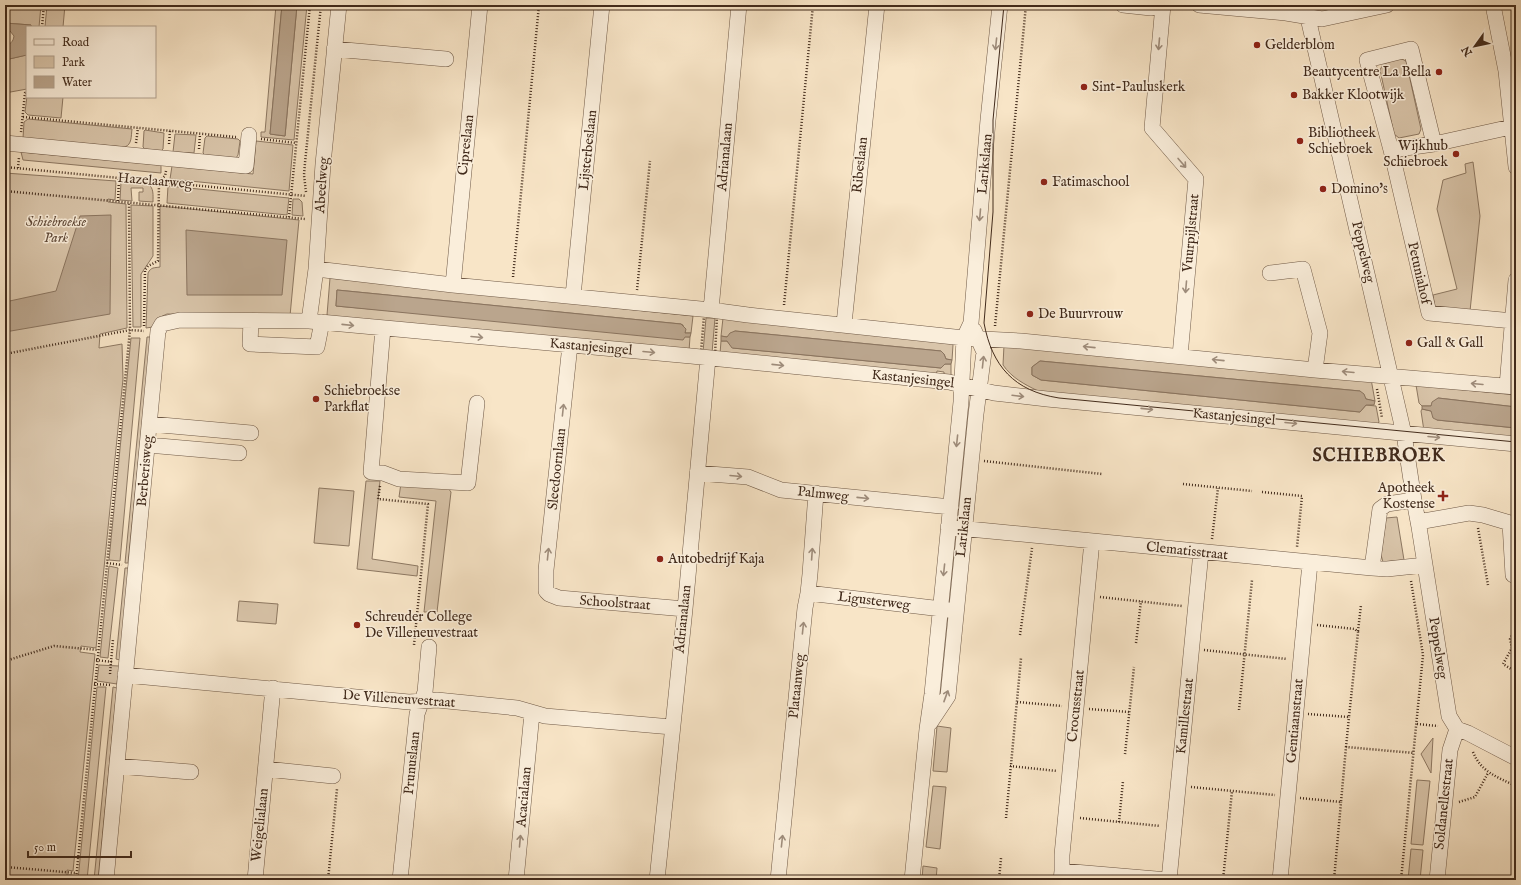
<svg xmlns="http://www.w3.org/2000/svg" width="1521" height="885" viewBox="0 0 1521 885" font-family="'IM FELL English',serif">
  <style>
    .green { fill: #d9c5aa; stroke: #8d7862 }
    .water { fill: #baa58d; stroke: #8a745f }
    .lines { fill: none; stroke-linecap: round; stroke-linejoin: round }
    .minor-casing { stroke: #6f5946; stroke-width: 16 }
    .path { stroke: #412a1b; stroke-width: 2.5; stroke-dasharray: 1 2; stroke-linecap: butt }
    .minor { stroke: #faeedb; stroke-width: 15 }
    .tram { stroke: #412a1b; stroke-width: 1 }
    .oneway { stroke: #9e8c7b }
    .poi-dot { fill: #8f2418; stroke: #faeedb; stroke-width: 1.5 }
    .labels { text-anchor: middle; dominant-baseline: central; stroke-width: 3; stroke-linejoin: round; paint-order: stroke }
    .poi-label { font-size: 14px; fill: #412a1b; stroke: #faeedb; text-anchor: start }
    .street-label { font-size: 14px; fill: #412a1b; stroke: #faeedb }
    .park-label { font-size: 14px; font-style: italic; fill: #5f4938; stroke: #faeedb }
    .district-label { font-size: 18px; font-weight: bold; letter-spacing: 1px; fill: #412a1b; stroke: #faeedb }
  </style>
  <rect width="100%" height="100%" fill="#f8e5c7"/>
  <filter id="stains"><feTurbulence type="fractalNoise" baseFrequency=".005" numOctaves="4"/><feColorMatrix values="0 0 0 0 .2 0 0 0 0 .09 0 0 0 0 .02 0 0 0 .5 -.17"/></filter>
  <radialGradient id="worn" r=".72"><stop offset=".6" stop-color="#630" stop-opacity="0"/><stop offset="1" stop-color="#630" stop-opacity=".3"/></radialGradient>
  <path class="green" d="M5,5H41L39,27H31V25L5,23Z
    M47,5H65L63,27H45Z
    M276,5H282L270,134L285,136L297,5H307L294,140L261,137V132H265Z
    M27,52V89L5,93V60L26,55Z
    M1400,58L1406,61L1421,129L1419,134L1399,138L1394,134L1380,70L1383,64Z
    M27,96L63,97L61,118L28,115L25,112Z
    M28,119L132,129C131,137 132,144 125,147L23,138L24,122Z
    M145,130L164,133L163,149L161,151L145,149L143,147L144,131Z
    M175,134L196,135L194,153L173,152Z
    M207,136L238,139L240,141L238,155L236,158L205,155L203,153L205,138Z
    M256,141L293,145L289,191L170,179L172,166L253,174Z
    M21,152L161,165V173L23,160Z
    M1473,162L1480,216L1470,311L1435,308L1433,295L1457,289L1437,209L1443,180L1466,173L1465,164Z
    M5,173L116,181L115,200L108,199V202L126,204L127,328L100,334L99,348L122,344L123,379L96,648L81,646L80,652L95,654L73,871L67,870V875H72V880H5Z
    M121,182L148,184C154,188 153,195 153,202L139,201V192H143V188H131L132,201L120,200Z
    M168,186L289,198L287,215L167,203Z
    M293,199H299L302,202L303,216L292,215Z
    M131,205L153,206V256L141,274V327H133Z
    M160,206L299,220L290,316L167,314L158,318L153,327L146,328L148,273C151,267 154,268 160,267Z
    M330,278L693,316L691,333H685L683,325L681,324L337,290L336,306L690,337L689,351L342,320L327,315Z
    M706,318H715L712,353L703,352Z
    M723,318L948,340L953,345L952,360L946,359L944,354L941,351L735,331L727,337L721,336Z
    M147,337H151L128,563H125Z
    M131,338H140L120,561L109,560Z
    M721,341H727L733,348L941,368L945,364H951V375L944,377V372L937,371L936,376L720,354Z
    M1004,345L1371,379L1375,401L1366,399L1360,391L1040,361L1032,367V375L1041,380L1360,412L1366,405L1376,406L1379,422L1376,426L1038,391C1024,384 1012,378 1003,365Z
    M1416,385L1516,395V407L1438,398L1431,406H1422L1419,403Z
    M1422,409L1431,411L1437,420L1516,428V440L1424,431L1421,411Z
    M366,481H380L372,559L418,566L417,576L357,569Z
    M401,483L448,488L451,492L437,612H424L436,501L399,497Z
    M319,488L354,491L349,546L314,543Z
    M1397,517L1404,560L1383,562L1381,555L1386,518Z
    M109,566L118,568L108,658L100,657Z
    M125,568H129L120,660L116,659Z
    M239,601L278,604L276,624L237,621Z
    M99,665L119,666L117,684L97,681Z
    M97,687H106L87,880H78Z
    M113,687L117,688L98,880H94Z
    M937,726L951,728L947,772L933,771Z
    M1433,738L1431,773L1421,754Z
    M1417,780L1430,781L1423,845L1411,844Z
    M933,786L946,787L940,849L926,847Z
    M1411,849L1423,850L1420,880H1408Z
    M923,866L937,868L936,880H922Z"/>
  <path class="water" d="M282,5H297L285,136L270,134Z
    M5,23L31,25V27H27V55L5,60V45C11,44 13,42 14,36L10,31H5Z
    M111,215L110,314L5,332V302L56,291L80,216Z
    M186,230L287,240L282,295H187Z
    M337,290L681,324L686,329L685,333H691L690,337H685L683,340L336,306Z
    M735,331L941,351L944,354L946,359L952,360L951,364H945L941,368L732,348L727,341H721V336L727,337L730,333Z
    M1040,361L1360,391L1364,394L1366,399L1375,401L1374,405H1366L1360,412L1041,380L1032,375V367Z
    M1438,398L1516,407V428L1437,420L1433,418L1431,411L1422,409V406H1431L1432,402Z"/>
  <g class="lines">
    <g class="minor-casing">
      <path id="minor" d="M1123,5L1151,8L1163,5L1152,128L1196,179L1180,356
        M1199,5L1286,13L1322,19L1387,5
        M1305,5L1404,434L1414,500L1419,527L1449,716L1457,729L1468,733L1516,758
        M1493,5L1506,71H1515
        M334,49L446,59
        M1506,71L1516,167
        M5,143L246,166L249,135
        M1434,144L1411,49L1367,60L1391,150L1429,313L1513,321
        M1391,150L1434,144L1511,127
        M316,269L453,285L711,310L748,315L964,338L1021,341L1315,370L1516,387
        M1270,273L1303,269L1320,333L1315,370
        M453,285L480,5
        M573,296L602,5
        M711,310L739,5
        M251,321L250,344L317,347L322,322
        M309,321L316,269L323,164L339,5
        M844,324L877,5
        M383,328L371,472L383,473L399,479L468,483L477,403
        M570,345L546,570V591L549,594L559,598L685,609
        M1507,386L1516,280
        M150,424L251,433
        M148,445L239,453
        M697,473L748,477L781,490L951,507
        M1418,522L1469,513L1483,515L1510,523L1513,575
        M948,527L1372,568L1387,569L1425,565
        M1372,568L1380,509L1387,504L1414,500
        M808,593L950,610
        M125,675L409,702L437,700L517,708L545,716L672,727
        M930,723L948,696L976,414L984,352L974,330
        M117,766L191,772
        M266,769L333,776
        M1062,871V855L1092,541
        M106,880L158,331L162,324L180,320L309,321L691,356L949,382L994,393L1047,399L1516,444
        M255,880L273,688
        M400,880L417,714L425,692L429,647
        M516,880L532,713
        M657,880L685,609L708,358
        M778,880L805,608L808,593L810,574L816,493
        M912,880L927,729L932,694L961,402L964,338L971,323L988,120L1000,5
        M1061,880L1062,871L1168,880
        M1169,880L1201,552
        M1280,880L1310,563
        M1437,880L1450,750L1457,729"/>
    </g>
    <path class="path" d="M42,27L44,5
      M23,117L236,137
      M21,132L25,93L27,92
      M261,139L296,143
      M136,143L138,128
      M169,144L170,131
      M199,149L200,134
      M5,167L306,196
      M18,168L19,157
      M159,181L165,176L166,171
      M5,191L305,219
      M306,192L304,175L305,163L321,5
      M118,201L119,178
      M289,217L310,5
      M513,277L539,5
      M637,290L650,161
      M784,305L813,5
      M711,310L717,317L715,354L708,358L701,352L704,316Z
      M144,326L145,270L148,266L158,261L159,181
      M995,326L1026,5
      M5,354L130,330L144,331
      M1377,389L1382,418
      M984,461L1102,474
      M1183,484L1252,491
      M380,486L378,499L428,504L414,645
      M1262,492L1302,496L1297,547
      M1478,528L1488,585
      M1212,539L1218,488
      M107,563L122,565
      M1100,597L1182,606
      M1516,628L1510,639L1512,648L1503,664L1516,672
      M1358,631L1361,605
      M1020,635L1032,548
      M1136,643L1141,601
      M1204,650L1287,659
      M96,660L112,662
      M5,661L54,646L98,650
      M110,674L113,639
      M94,684L112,685
      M1017,702L1062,706
      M1089,709L1129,712
      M1239,710L1252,580
      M1308,714L1349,717L1358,632L1355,629L1317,625
      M1417,724L1438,726
      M1346,747L1349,717
      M1473,752C1481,772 1497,777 1516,786
      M1125,754L1134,667
      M1010,766L1057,771
      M1191,787L1275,795
      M1300,798L1341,802L1346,747L1414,753
      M1459,802L1475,797L1488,773
      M1006,818L1021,658
      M1080,818L1160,826
      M1119,822L1123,781
      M5,867L76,873
      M76,880L130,330L129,202
      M328,880L337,789
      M999,880L1001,858
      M1223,880L1232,791
      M1334,880L1341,802
      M1401,880L1423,655L1411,581"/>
    <use href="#minor" class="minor"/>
    <path class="tram" d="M1004,5L993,120V212L984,323C992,366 1014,391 1059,398L1516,442"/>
  </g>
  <defs><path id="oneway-shaft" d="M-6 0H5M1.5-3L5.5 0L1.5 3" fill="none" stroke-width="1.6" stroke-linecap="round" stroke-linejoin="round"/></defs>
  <g class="oneway">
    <use href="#oneway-shaft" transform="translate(996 44) rotate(96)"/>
    <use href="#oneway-shaft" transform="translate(1159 44) rotate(95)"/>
    <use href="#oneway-shaft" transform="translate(1182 163) rotate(49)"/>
    <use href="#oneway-shaft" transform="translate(980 215) rotate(95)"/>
    <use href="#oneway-shaft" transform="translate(1186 287) rotate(95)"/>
    <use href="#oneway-shaft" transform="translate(348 325) rotate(6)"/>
    <use href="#oneway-shaft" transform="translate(477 337) rotate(5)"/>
    <use href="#oneway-shaft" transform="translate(1089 347) rotate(-174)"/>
    <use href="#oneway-shaft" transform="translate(649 352) rotate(5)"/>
    <use href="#oneway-shaft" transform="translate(1218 360) rotate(-174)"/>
    <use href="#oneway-shaft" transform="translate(983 362) rotate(-84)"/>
    <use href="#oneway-shaft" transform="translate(778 365) rotate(6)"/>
    <use href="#oneway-shaft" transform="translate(1348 372) rotate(-175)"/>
    <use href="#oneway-shaft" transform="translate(1477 384) rotate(-175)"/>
    <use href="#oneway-shaft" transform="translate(1018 396) rotate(7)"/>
    <use href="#oneway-shaft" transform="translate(1147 409) rotate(6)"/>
    <use href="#oneway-shaft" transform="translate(563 410) rotate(-84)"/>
    <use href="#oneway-shaft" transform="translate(1291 423) rotate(5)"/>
    <use href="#oneway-shaft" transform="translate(1434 437) rotate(5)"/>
    <use href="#oneway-shaft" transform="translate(957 441) rotate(96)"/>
    <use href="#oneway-shaft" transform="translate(736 476) rotate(5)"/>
    <use href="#oneway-shaft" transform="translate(863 498) rotate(6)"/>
    <use href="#oneway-shaft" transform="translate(548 554) rotate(-84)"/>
    <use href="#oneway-shaft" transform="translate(812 554) rotate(-86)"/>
    <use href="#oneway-shaft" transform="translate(944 570) rotate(96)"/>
    <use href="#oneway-shaft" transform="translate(803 628) rotate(-84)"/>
    <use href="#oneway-shaft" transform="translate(946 696) rotate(-70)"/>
    <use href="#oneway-shaft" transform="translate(520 841) rotate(-85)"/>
    <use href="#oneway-shaft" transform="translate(782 841) rotate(-84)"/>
  </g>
  <g class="poi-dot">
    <circle cx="1257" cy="45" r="4"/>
    <circle cx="1439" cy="72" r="4"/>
    <circle cx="1084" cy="87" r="4"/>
    <circle cx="1294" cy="95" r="4"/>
    <circle cx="1300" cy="141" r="4"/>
    <circle cx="1456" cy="154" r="4"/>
    <circle cx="1044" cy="182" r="4"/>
    <circle cx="1323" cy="189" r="4"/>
    <circle cx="1030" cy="314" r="4"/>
    <circle cx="1409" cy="343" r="4"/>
    <circle cx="316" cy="399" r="4"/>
    <path d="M1441 490h4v4h4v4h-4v4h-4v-4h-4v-4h4z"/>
    <circle cx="660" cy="559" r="4"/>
    <circle cx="357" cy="625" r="4"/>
  </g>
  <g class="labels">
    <g class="poi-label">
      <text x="1265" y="45">Gelderblom</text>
      <text x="1431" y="72" text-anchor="end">Beautycentre La Bella</text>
      <text x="1092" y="87">Sint-Pauluskerk</text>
      <text x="1302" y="95">Bakker Klootwijk</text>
      <text x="1308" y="133">Bibliotheek<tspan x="1308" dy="16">Schiebroek</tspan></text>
      <text x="1448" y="146" text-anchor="end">Wijkhub<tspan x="1448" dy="16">Schiebroek</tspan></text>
      <text x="1052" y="182">Fatimaschool</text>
      <text x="1331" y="189">Domino's</text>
      <text x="1038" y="314">De Buurvrouw</text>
      <text x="1417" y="343">Gall &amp; Gall</text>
      <text x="324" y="391">Schiebroekse<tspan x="324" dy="16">Parkflat</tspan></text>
      <text x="1435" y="488" text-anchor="end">Apotheek<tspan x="1435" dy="16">Kostense</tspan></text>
      <text x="668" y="559">Autobedrijf Kaja</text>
      <text x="365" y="617">Schreuder College<tspan x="365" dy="16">De Villeneuvestraat</tspan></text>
    </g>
    <g class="street-label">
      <text transform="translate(466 145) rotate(-84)">Cipreslaan</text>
      <text transform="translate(588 150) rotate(-84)">Lijsterbeslaan</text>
      <text transform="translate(725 157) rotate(-85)">Adrianalaan</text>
      <text transform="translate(985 164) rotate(-85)">Larikslaan</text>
      <text transform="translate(860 165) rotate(-84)">Ribeslaan</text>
      <text transform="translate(155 181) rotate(5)">Hazelaarweg</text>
      <text transform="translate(322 185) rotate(-86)">Abeelweg</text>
      <text transform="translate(1191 233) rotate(-85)">Vuurpijlstraat</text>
      <text transform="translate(1363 252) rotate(77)">Peppelweg</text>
      <text transform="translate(1419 273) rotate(77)">Petuniahof</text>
      <text transform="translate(591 347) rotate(5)">Kastanjesingel</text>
      <text transform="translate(913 379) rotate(6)">Kastanjesingel</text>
      <text transform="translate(1234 417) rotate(5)">Kastanjesingel</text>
      <text transform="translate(557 469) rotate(-84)">Sleedoornlaan</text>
      <text transform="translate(145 471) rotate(-85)">Berberisweg</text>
      <text transform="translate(823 494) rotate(6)">Palmweg</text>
      <text transform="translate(964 527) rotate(-84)">Larikslaan</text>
      <text transform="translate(1187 551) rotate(6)">Clematisstraat</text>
      <text transform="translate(874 601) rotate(7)">Ligusterweg</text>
      <text transform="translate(615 603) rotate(4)">Schoolstraat</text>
      <text transform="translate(683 619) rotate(-84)">Adrianalaan</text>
      <text transform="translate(1438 648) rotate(81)">Peppelweg</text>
      <text transform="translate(797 686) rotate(-84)">Plataanweg</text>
      <text transform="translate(399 699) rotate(4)">De Villeneuvestraat</text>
      <text transform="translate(1076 706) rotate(-84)">Crocusstraat</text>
      <text transform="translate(1185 716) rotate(-84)">Kamillestraat</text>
      <text transform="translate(1295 721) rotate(-85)">Gentiaanstraat</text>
      <text transform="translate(412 763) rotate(-84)">Prunuslaan</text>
      <text transform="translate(524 797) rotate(-85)">Acacialaan</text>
      <text transform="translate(1444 804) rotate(-84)">Soldanellestraat</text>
      <text transform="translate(260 825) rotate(-84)">Weigelialaan</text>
    </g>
    <g class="park-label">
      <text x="56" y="222">Schiebroekse<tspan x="56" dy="16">Park</tspan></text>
    </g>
    <g class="district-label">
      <text x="1379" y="456">SCHIEBROEK</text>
    </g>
  </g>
  <rect width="1521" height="885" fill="none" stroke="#f8e5c7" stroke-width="20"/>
  <rect x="6" y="6" width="1509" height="873" fill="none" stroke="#412a1b" stroke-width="2"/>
  <rect x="10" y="10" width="1501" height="865" fill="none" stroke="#412a1b"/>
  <rect x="26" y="26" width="130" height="72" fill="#faeedb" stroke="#b0a08e"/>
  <rect x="34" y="39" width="20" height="6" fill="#faeedb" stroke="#b0a08e"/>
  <text x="62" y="46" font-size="12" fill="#412a1b">Road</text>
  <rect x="34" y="56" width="20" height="12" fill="#d9c5aa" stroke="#b0a08e"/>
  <text x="62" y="66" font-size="12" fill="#412a1b">Park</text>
  <rect x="34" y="76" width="20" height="12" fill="#baa58d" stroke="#b0a08e"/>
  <text x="62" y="86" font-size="12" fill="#412a1b">Water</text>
  <g transform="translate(1475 46) rotate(237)" stroke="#faeedb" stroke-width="3" paint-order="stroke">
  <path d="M0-3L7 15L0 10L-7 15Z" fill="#412a1b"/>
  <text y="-6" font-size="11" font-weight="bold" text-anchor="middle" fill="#412a1b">N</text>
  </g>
  <path d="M28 851v6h103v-6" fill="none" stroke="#412a1b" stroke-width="2"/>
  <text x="34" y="851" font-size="12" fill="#412a1b" stroke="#faeedb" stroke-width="3" paint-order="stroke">50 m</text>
  <rect width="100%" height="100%" filter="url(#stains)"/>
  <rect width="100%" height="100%" fill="url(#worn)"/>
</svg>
